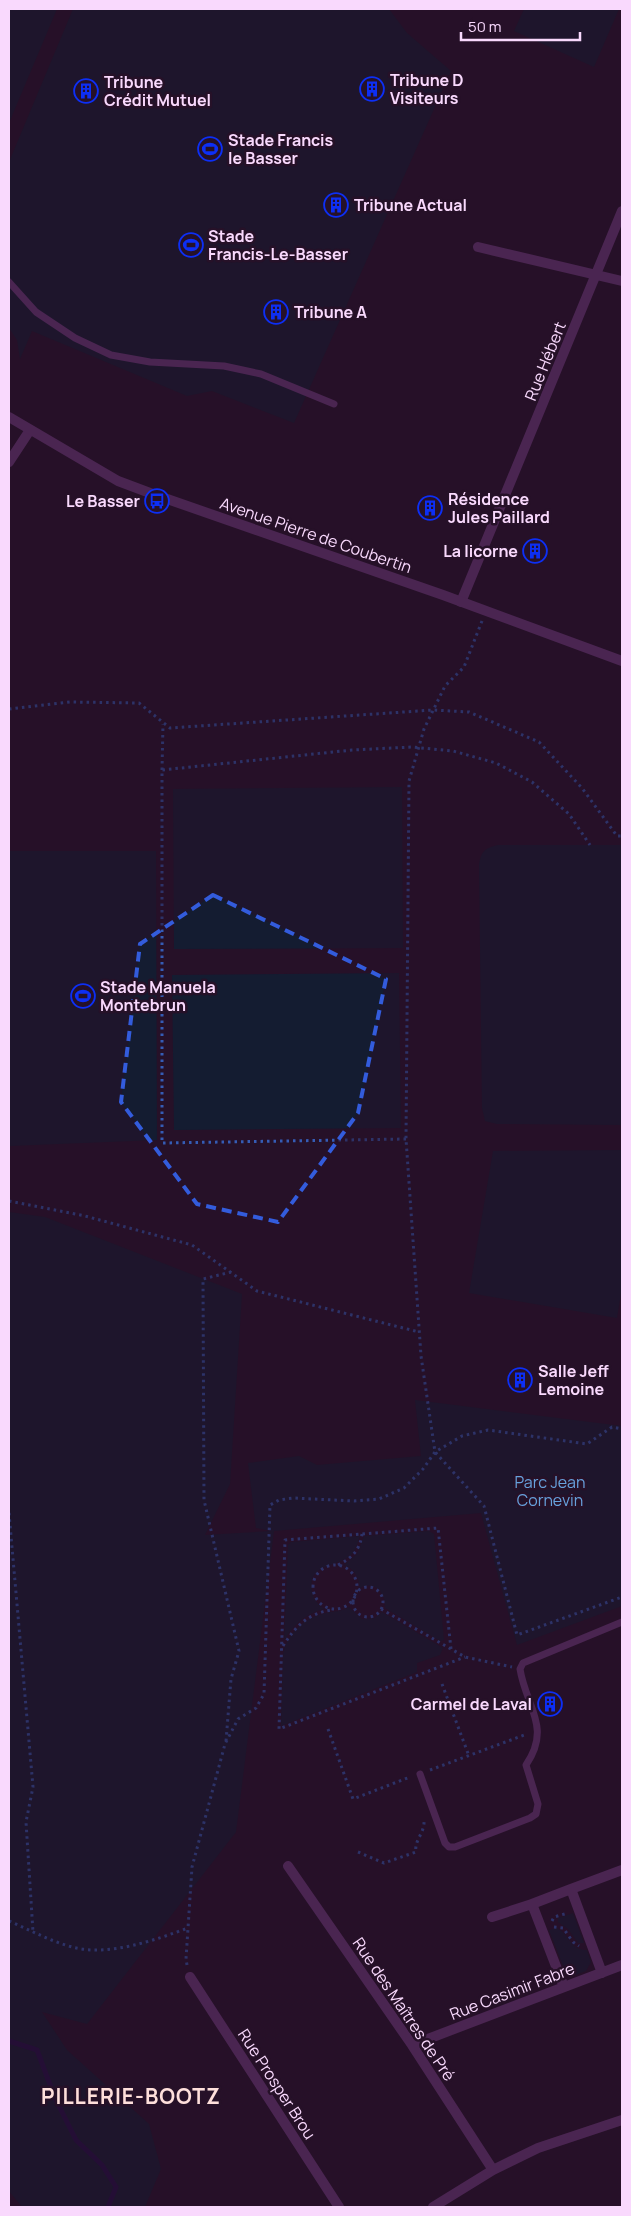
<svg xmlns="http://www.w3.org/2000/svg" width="631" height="2216" viewBox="0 0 631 2216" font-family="Manrope,sans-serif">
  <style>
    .green { fill: #141c31 }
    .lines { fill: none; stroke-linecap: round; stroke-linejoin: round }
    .stream { stroke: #230d45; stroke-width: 5 }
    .path { stroke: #355cb5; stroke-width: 3; stroke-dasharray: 2.5 4; stroke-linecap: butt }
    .service { stroke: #763e84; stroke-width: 7 }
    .minor { stroke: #763e84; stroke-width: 10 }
    .tertiary { stroke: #763e84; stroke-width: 10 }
    .marked { fill: none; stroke: #335cdc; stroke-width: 4; stroke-dasharray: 10 6; stroke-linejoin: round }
    .labels { text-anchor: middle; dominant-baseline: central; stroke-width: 5; stroke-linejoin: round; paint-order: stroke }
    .poi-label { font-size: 16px; font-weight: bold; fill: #f9d9fd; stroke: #261128; text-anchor: start }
    .street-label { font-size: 16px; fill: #f9d9fd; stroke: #261128 }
    .park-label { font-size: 16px; fill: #67a1dc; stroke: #261128 }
    .district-label { font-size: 21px; font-weight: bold; letter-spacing: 1px; fill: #fedfdb; stroke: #261128 }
  </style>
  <rect width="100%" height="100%" fill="#261128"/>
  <path class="green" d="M9,9H57L9,123Z
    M73,9H389L407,33L451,71L294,423L212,391L187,396L32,331L20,359L17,340L9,328V162Z
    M524,9H619L594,67L514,31Z
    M402,787L403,948L174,949L173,789Z
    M498,845H622V1125L497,1124L485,1121L482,1108L479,865C481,851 485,848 498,845Z
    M9,851H156L157,1140L9,1146Z
    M399,973L401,1128L174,1130L172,975Z
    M622,1150V1287L617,1318L469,1293L493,1151Z
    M9,1212L45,1217L242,1294L230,1484L205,1535L271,1531L256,1528L248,1463L299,1456L317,1465L421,1456L415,1400L622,1426V1606L517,1645L481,1513L274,1531L236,1832L87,2024L42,2012L67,2050L149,2124L161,2169L145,2207H22L9,2191Z
    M429,1531L434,1534L444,1640L440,1641L385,1608C386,1593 375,1580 360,1588C358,1577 355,1569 344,1565L357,1554L364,1536Z
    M360,1536C358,1542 356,1549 352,1554C339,1568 307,1562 312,1591C313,1599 318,1605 325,1609C306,1613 293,1625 284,1641L288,1545L291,1542Z
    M349,1607L362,1619L375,1618L382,1612L443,1648L440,1655L417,1663V1672L281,1726L283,1656C285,1635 305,1617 326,1613C334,1611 341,1612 349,1607Z
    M573,1913L584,1943H578L568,1929L558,1922V1918Z
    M557,1928C569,1934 571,1951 587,1950L591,1962L586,1971L575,1975L565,1971L549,1930Z"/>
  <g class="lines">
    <path class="stream" d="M9,2041L37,2050L55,2098L76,2140L102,2165L116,2187L108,2207"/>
    <path class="path" d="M482,621L464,667L445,686L424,729L409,781L406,1139L421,1356L435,1452L484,1506L517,1635L622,1597
      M9,709L70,702L139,703L170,728L433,710L469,712L539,742L582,788L617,836H622
      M162,770L163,724
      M406,1139L162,1143V770L352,750L412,747L453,751L496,763L532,782L569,814L590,845
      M9,1201L85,1216L192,1245L257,1291L419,1332
      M9,1513L33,1787L26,1822L33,1932
      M338,1565C352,1558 360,1550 362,1534
      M313 1587a22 22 0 1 1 44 0a22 22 0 1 1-44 0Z
      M353 1602a15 15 0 1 1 30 0a15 15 0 1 1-30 0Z
      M381,1609L465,1657L512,1667
      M283,1646C295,1627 307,1614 331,1610
      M451,1649L438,1528L285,1540L279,1729L465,1657
      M442,1684L469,1756
      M328,1729L353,1799L410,1777
      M226,1741L231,1679L239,1651L204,1500L203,1279L231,1272
      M430,1770L527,1734
      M358,1852L384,1863L416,1852C414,1840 425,1833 424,1820
      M9,1921C30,1930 50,1941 72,1947C108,1957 155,1940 188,1928
      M552,1921L554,1917L568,1913
      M554,1927L563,1928L573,1942L579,1946
      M187,1965L186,1959L192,1867L225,1744L238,1719L256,1708L264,1694L270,1505L279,1500L293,1498L354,1501L379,1499L404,1488L423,1469L435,1452L462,1436L488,1430L587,1444L612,1427L622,1429"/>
    <path class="service" d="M9,282L36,312L75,338L111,355L150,362L224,366L261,374L334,404
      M420,1774L445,1843L449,1847H455L530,1818L536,1814L538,1804L526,1765C552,1727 526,1707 520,1669L523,1663L622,1622"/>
    <path class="minor" d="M478,247L622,281
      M9,462L30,430
      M461,602L622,211
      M288,1866L412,2045L493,2170
      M571,1889L622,1870
      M492,1917L532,1904
      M190,1977L339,2207
      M564,1987L532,1904L571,1889L602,1973
      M412,2045L622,1965
      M433,2207L493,2170L538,2148L622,2120"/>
    <path class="tertiary" d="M9,417L118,481L150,493L443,595L622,661"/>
  </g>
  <path d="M0 0H631V2216H0ZM213,895L386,979L358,1113L278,1222L197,1204L121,1102L140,944Z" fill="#261128" fill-opacity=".55" fill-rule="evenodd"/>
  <path class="marked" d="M213,895L386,979L358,1113L278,1222L197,1204L121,1102L140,944Z"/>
  <defs>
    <g id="building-ring" transform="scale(1.25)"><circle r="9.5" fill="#261128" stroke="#0d2ff5" stroke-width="1.5"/><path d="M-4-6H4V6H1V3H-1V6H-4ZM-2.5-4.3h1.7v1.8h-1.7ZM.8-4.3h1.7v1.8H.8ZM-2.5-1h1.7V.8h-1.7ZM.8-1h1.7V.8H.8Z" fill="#0d2ff5"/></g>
    <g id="stadium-ring" transform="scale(1.25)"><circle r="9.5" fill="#261128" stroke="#0d2ff5" stroke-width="1.5"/><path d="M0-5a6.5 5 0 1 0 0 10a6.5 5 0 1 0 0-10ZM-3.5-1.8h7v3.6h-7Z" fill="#0d2ff5"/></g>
    <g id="bus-ring" transform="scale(1.25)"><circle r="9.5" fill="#261128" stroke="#0d2ff5" stroke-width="1.5"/><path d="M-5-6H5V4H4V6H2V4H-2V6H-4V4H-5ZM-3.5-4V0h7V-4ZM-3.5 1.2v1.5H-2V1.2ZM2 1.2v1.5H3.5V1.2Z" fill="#0d2ff5"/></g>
  </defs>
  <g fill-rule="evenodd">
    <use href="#building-ring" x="372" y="89"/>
    <use href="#building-ring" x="86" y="91"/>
    <use href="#stadium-ring" x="210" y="149"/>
    <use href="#building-ring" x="336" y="205"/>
    <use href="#stadium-ring" x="191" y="245"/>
    <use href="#building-ring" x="276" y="312"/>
    <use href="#bus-ring" x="157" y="501"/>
    <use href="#building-ring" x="430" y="508"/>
    <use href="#building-ring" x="535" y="551"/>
    <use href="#stadium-ring" x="83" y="996"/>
    <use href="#building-ring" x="520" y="1380"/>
    <use href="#building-ring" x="550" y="1704"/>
  </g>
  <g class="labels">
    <g class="poi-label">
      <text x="390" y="80">Tribune D<tspan x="390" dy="18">Visiteurs</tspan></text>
      <text x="104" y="82">Tribune<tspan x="104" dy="18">Crédit Mutuel</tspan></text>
      <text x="228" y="140">Stade Francis<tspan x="228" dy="18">le Basser</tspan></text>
      <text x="354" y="205">Tribune Actual</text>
      <text x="208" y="236">Stade<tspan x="208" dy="18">Francis-Le-Basser</tspan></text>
      <text x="294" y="312">Tribune A</text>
      <text x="448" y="499">Résidence<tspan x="448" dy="18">Jules Paillard</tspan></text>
      <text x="140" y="501" text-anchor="end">Le Basser</text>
      <text x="518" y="551" text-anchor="end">La licorne</text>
      <text x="100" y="987">Stade Manuela<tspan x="100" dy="18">Montebrun</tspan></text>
      <text x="538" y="1371">Salle Jeff<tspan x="538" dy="18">Lemoine</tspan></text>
      <text x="532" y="1704" text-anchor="end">Carmel de Laval</text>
    </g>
    <g class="street-label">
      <text transform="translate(545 361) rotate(-68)">Rue Hébert</text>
      <text transform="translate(316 535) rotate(19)">Avenue Pierre de Coubertin</text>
      <text transform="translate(512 1991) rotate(-21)">Rue Casimir Fabre</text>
      <text transform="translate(404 2009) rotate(56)">Rue des Maîtres de Pré</text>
      <text transform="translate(277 2084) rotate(57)">Rue Prosper Brou</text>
    </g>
    <g class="park-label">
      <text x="550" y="1482">Parc Jean<tspan x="550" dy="18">Cornevin</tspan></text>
    </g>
    <g class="district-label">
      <text x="131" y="2096">PILLERIE-BOOTZ</text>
    </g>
  </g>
  <rect width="631" height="2216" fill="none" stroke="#f9d9fd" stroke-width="20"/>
  <path d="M461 32v8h119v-8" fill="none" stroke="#f9d9fd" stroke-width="2.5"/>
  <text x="468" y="32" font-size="15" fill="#f9d9fd" stroke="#261128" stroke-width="4" paint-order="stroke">50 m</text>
</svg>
